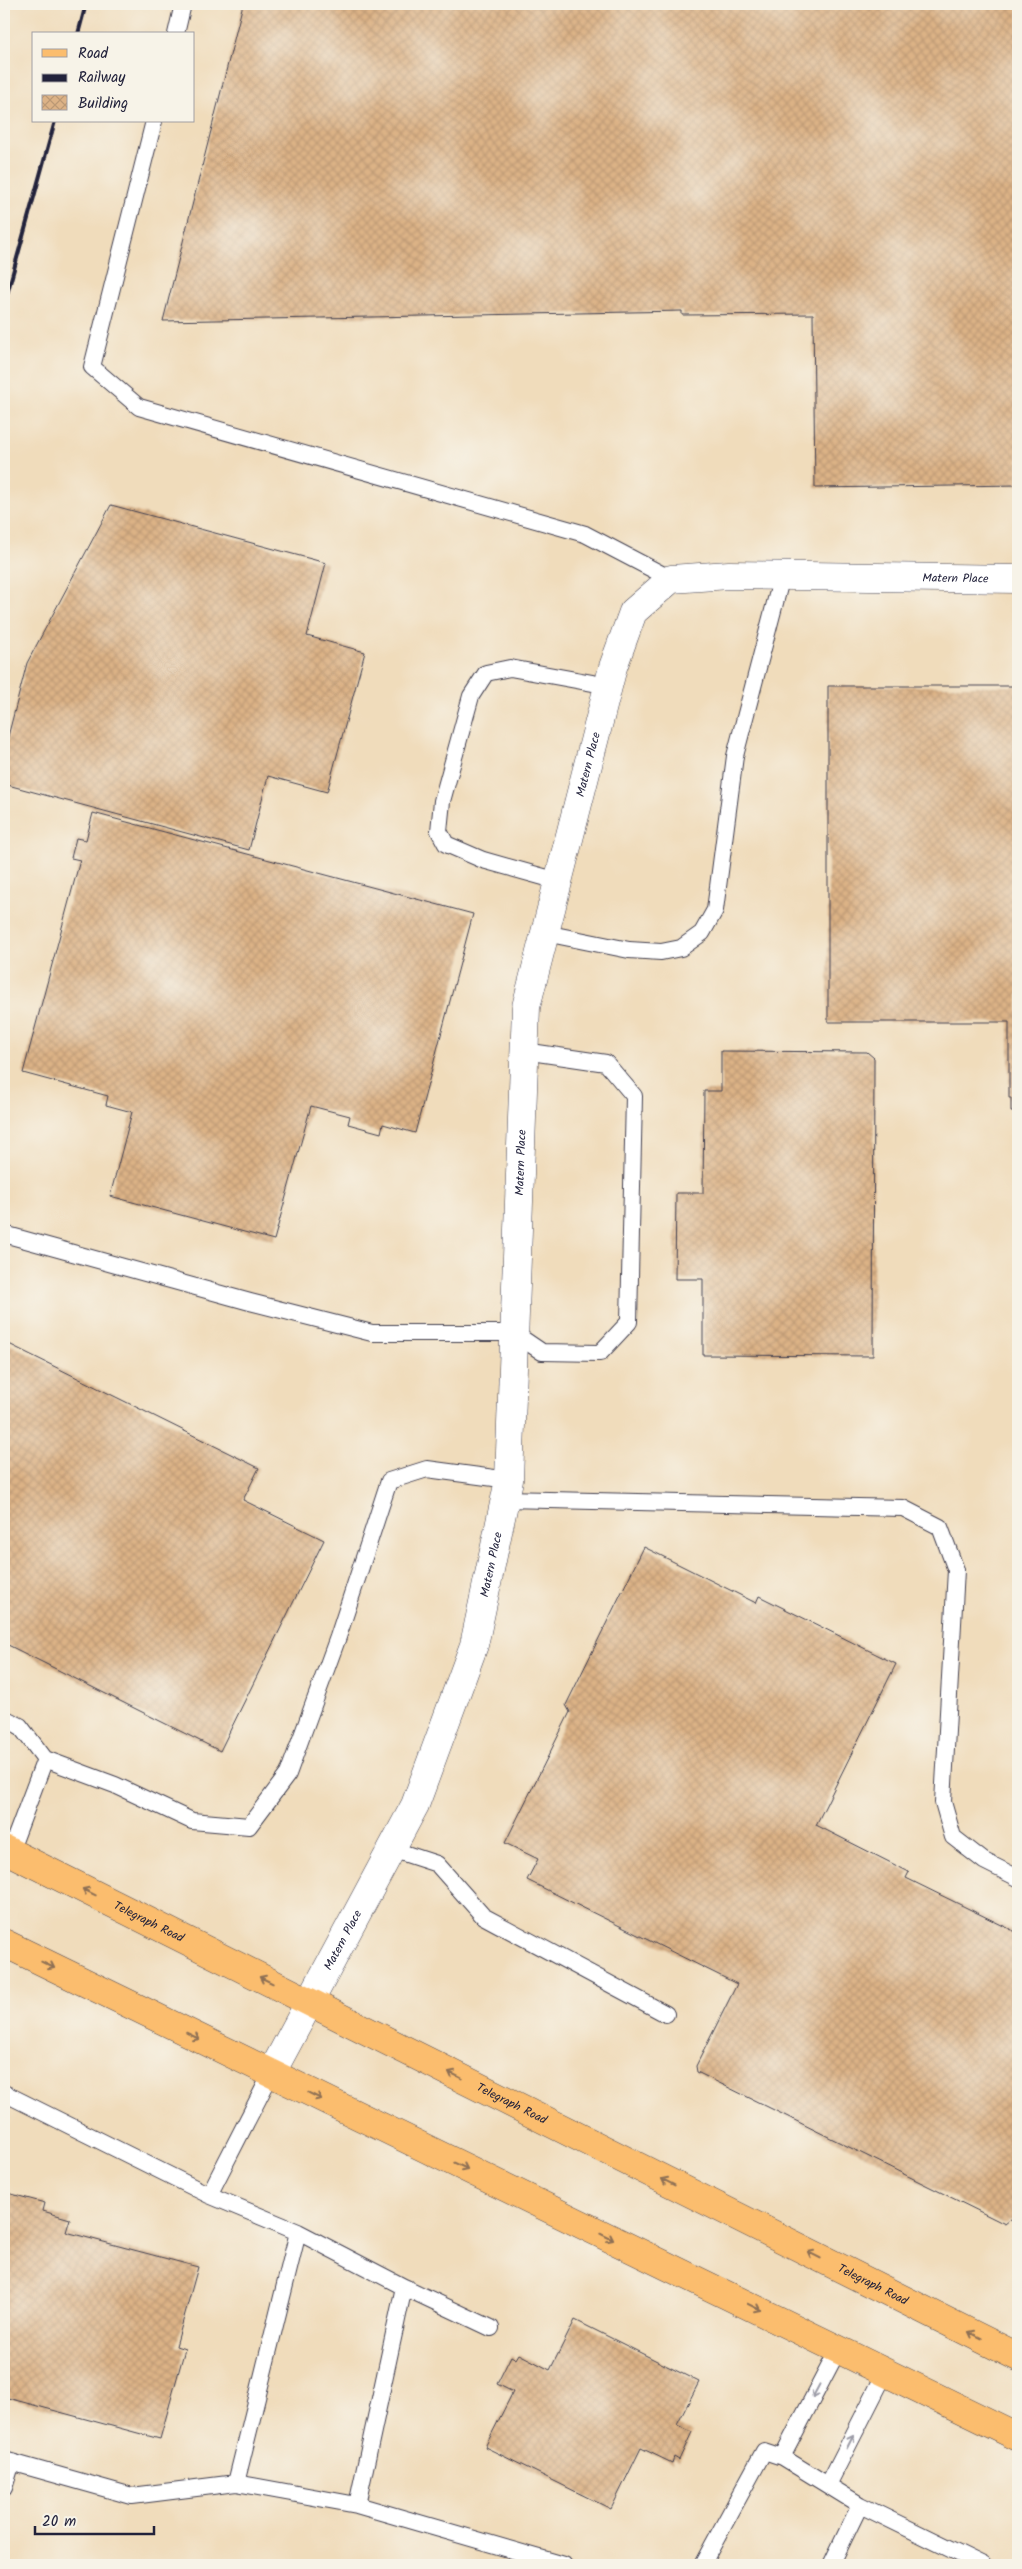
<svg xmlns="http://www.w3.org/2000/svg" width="1022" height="2569" viewBox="0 0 1022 2569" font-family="Kalam,sans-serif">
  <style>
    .building { fill: url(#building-cross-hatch) }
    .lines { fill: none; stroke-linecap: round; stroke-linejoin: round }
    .service-casing { stroke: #413e4e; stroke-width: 18 }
    .minor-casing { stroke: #413e4e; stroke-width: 29 }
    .primary-casing { stroke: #413e4e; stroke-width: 29 }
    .service { stroke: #fff; stroke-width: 16 }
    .minor { stroke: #fff; stroke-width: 28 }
    .primary { stroke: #fbbd6e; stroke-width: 28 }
    .rail { stroke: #22223b; stroke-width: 4 }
    .oneway { stroke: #8e7054 }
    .oneway2 { stroke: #9c9ca7 }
    .labels { text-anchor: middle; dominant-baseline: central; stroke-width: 4; stroke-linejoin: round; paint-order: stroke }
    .street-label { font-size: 12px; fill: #22223b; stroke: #f7f3e8 }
  </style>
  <defs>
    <pattern id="building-cross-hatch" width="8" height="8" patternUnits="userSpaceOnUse" patternTransform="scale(1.25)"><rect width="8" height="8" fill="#dcb286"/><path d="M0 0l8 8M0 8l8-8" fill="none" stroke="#bc9975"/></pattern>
  </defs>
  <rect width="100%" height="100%" fill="#f7f3e8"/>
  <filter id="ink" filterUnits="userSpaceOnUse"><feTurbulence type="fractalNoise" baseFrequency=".02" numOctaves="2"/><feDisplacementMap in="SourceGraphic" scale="10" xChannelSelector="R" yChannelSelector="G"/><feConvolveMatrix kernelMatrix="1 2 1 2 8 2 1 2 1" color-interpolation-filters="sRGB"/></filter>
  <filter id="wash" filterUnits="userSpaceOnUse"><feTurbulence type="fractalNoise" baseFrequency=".0096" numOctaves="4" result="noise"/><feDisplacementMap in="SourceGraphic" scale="20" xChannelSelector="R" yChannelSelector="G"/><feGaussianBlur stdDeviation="1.12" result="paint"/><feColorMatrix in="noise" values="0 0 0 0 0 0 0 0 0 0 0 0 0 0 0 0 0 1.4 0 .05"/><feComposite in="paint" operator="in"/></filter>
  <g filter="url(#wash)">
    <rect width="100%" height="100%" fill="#f0dcbb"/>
    <g id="blocks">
      <path class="building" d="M243,4H1018V485L815,488L813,314L682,315V311L163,321Z
        M111,505L326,563L307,636L365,652L327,792L268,776L249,850L4,784V752L27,663Z
        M828,686H1018V1112H1011V1098H1009V1022H828Z
        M93,813L473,914L415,1133L383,1124L381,1133L348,1124L350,1116L311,1106L274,1240L110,1196L132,1112L106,1105L108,1096L23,1073L80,860L71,858L76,838L86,840Z
        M721,1051L867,1052L874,1058L873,1356L703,1355V1279H675L676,1193H703L704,1091H721Z
        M7,1343L259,1468L243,1500L324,1540L220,1751L4,1643V1349Z
        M644,1547L756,1603L759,1596L896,1664L816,1825L909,1872L906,1878L1018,1933V2224L1010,2220L1005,2224L697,2072L696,2066L737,1984L527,1880L538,1859L505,1843L570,1712L566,1705Z
        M4,2192L45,2203L43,2211L70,2219L66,2232L198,2267L176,2346L185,2349L160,2439L4,2397Z
        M575,2320L699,2382L677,2425L692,2432L679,2460L674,2457L672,2463L641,2448L611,2509L485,2447L513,2392L497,2384L511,2356L516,2359L519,2354L550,2370Z"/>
    </g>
  </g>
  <g filter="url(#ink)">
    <use href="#blocks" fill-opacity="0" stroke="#413e4e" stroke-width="1"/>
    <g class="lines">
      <g class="service-casing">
        <path id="service" d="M176,34L183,4
          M154,121L92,367L139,407L585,534L671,579
          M558,881L483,860L446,844L439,831L442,801L471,696L486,673L510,668L609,686
          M545,933L629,950L661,952L681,948L702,933L715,910L735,756L782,576
          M4,1234L250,1302L372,1333H514L542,1352L600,1353L629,1322L634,1096L606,1063L524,1051
          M505,1499L903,1508L940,1527L956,1570L943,1802L953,1837L984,1861L1018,1878
          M4,1718L20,1726L45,1759L10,1852
          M45,1759L115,1785L192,1821L249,1826L288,1774L338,1637L389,1481L427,1469L509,1480
          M391,1849L437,1864L483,1916L666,2014
          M4,2093L209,2195L298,2232L404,2287L357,2505L564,2565
          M209,2195L271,2074
          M404,2287L491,2328
          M782,2457L839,2348
          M4,2460L132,2496L236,2483L357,2505
          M236,2483L298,2232
          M828,2485L885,2373
          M4,2488L12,2462
          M702,2565L764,2451L782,2457L860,2505L983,2565
          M831,2565L860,2505"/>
      </g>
      <g class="minor-casing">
        <g id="minor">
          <path id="s1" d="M271,2074L415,1805L474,1645L509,1480L526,1007L613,667L633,612L671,579L729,575L1018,579"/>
        </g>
      </g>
      <g class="primary-casing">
        <g id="primary">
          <path id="s2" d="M4,1849L1018,2357"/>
          <path d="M4,1943L1018,2437"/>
        </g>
      </g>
      <use href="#service" class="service"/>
      <use href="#minor" class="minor"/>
      <use href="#primary" class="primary"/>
      <path class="rail" d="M78,34L86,4
        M4,305L55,121"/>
    </g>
    <defs><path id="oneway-shaft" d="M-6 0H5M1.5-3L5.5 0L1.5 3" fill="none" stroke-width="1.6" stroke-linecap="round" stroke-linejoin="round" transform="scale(1.25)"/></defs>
    <g class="oneway">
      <use href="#oneway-shaft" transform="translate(89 1892) rotate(-154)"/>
      <use href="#oneway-shaft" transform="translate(48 1965) rotate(26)"/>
      <use href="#oneway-shaft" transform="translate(266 1980) rotate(-154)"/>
      <use href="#oneway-shaft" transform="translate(193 2036) rotate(26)"/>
      <use href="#oneway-shaft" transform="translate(455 2075) rotate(-153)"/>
      <use href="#oneway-shaft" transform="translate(315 2096) rotate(26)"/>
      <use href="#oneway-shaft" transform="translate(461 2166) rotate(26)"/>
      <use href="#oneway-shaft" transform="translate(668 2182) rotate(-153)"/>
      <use href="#oneway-shaft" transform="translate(607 2237) rotate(26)"/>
      <use href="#oneway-shaft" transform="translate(814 2255) rotate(-153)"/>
      <use href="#oneway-shaft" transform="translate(754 2307) rotate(26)"/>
      <use href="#oneway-shaft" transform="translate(975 2335) rotate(-153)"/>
    </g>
    <g class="oneway2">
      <use href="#oneway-shaft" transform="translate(816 2391) rotate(118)"/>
      <use href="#oneway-shaft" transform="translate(850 2442) rotate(-63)"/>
    </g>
  </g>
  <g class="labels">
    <g class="street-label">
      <text stroke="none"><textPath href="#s1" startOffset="1862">Matern Place</textPath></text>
      <text stroke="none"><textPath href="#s1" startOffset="1368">Matern Place</textPath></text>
      <text stroke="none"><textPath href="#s1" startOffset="962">Matern Place</textPath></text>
      <text stroke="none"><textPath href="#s1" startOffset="558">Matern Place</textPath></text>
      <text stroke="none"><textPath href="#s2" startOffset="162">Telegraph Road</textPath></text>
      <text stroke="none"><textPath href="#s1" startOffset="152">Matern Place</textPath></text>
      <text stroke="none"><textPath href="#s2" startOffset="568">Telegraph Road</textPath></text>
      <text stroke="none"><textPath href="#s2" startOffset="972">Telegraph Road</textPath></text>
    </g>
  </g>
  <rect width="1022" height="2569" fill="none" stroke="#f7f3e8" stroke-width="20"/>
  <rect x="32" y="32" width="162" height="90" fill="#f7f3e8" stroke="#a29fa3"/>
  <rect x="42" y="49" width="25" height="8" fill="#fbbd6e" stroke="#a29fa3"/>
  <text x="78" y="58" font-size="15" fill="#22223b">Road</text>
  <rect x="42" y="74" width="25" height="8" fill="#22223b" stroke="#a29fa3"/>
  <text x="78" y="82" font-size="15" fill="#22223b">Railway</text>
  <rect x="42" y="95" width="25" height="15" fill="url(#building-cross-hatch)" stroke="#a29fa3"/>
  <text x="78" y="108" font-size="15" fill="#22223b">Building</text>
  <path d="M35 2526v8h119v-8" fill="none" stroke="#22223b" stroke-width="2.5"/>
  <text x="42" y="2526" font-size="15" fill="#22223b" stroke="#f7f3e8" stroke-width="4" paint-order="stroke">20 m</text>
</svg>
